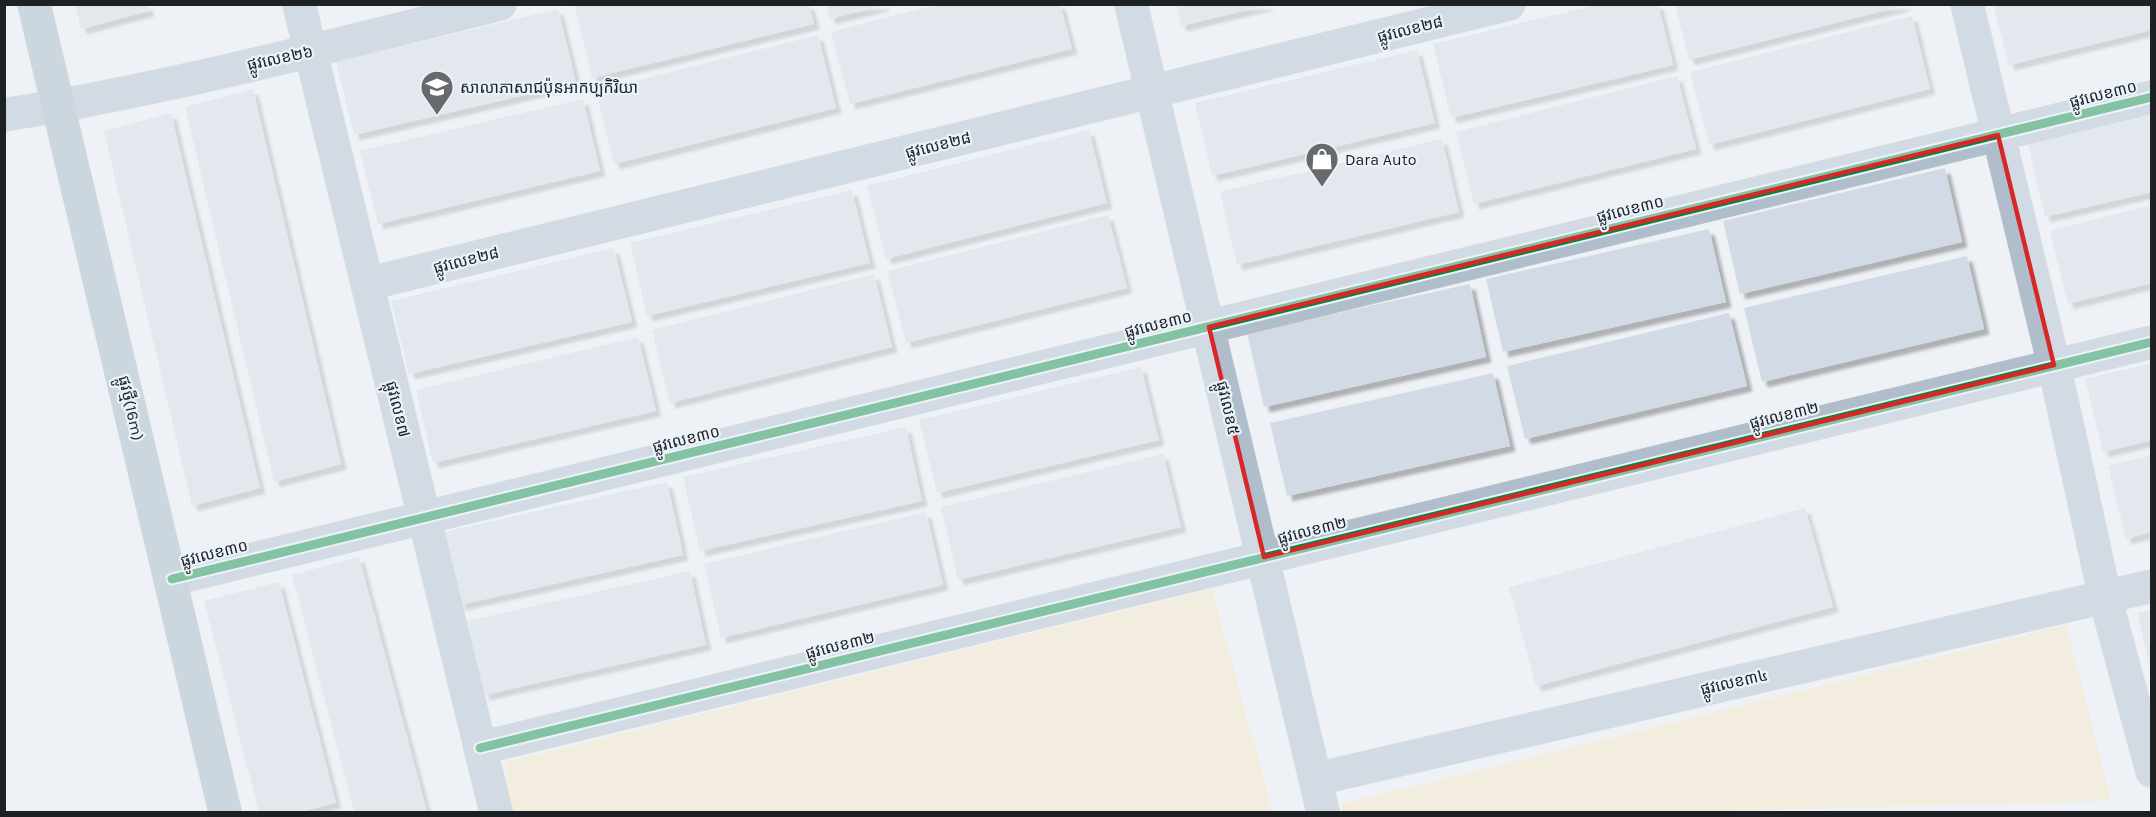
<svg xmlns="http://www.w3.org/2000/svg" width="2156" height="817" viewBox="0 0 2156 817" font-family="Karla,'Noto Sans Khmer',sans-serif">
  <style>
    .green { fill: #f5e7c2 }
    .building { fill: #d2dbe5; filter: url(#shadow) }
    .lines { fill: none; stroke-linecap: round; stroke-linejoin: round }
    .street-casing { stroke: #c9cccf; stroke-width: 34 }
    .secondary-casing { stroke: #c9cccf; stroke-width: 34 }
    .street { stroke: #b0becc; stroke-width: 33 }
    .secondary { stroke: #a1b3c3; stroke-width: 33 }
    .cycleway-casing { stroke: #eaf2fa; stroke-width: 13 }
    .cycleway { stroke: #00873e; stroke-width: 9 }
    .marked { fill: none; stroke: #d62828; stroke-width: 4.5; stroke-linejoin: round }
    .labels { text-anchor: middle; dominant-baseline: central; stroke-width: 4.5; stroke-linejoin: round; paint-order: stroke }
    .street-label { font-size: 16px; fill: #1e2123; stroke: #eaf2fa }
    .poi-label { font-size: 16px; fill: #1e2123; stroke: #eaf2fa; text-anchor: start }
  </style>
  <defs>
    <filter id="shadow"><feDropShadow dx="5.5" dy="5.5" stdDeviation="1.5" flood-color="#0004"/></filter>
  </defs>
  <rect width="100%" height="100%" fill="#eef2f6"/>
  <path class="green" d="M1212,589L1273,812H510L506,762Z
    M2066,625L2112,801L1691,812H1343L1342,804Z"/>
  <path class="building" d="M574,4H809L814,24L592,78Z
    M826,4H885V5L830,19Z
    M939,4H1060L1072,49L850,104L831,32Z
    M1176,4H1268V5L1181,26Z
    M1601,4H1658L1673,65L1451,118L1433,44Z
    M1675,4H1906V5L1689,60Z
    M1993,4H2152V30L2009,65Z
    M75,5H147L149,11L81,29Z
    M558,9L576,83L354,135L336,62Z
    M1912,16L1930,89L1709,145L1690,72Z
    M818,35L836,108L614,164L596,91Z
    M1417,50L1435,123L1212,176L1195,103Z
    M1677,76L1696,149L1474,204L1456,132Z
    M253,89L341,464L274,482L185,107Z
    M583,99L600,171L378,224L360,151Z
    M171,113L260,488L192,506L104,131Z
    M2152,115V192L2045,217L2028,144Z
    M1089,130L1107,203L886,259L867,186Z
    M1442,139L1459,212L1237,265L1220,192Z
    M1945,168L1962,242L1740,294L1723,221Z
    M852,190L870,263L647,316L630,243Z
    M2152,205V283L2068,304L2050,231Z
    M1108,215L1127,288L906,343L887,271Z
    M1709,229L1726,302L1503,352L1486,279Z
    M614,248L632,322L409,374L391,301Z
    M1967,256L1984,329L1762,382L1744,308Z
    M874,274L892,347L670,403L652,330Z
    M1470,284L1486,357L1264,407L1247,333Z
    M1729,313L1747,386L1525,439L1507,366Z
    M638,337L656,411L433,463L416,390Z
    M2152,363V440L2103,452L2085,379Z
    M1141,367L1159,440L937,493L919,420Z
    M1493,373L1510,446L1287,496L1270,423Z
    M906,427L922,501L700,551L683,477Z
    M1163,454L1181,527L958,580L941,507Z
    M2152,455V532L2126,539L2108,466Z
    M667,482L683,555L460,605L444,532Z
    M1805,508L1833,607L1536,686L1509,587Z
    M926,512L943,585L721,638L704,564Z
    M359,557L427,812H354L292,575Z
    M690,571L706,645L484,695L467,621Z
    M279,582L336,803L300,812H259L204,601Z
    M2152,610V670H2151L2137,613Z"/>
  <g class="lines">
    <g class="street-casing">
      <path id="street" d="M299,4L496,812
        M1131,4L1323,812
        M1967,4L2054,365L2105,597L2152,771
        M4,115C171,88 336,45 500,4
        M367,284L1509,4
        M172,579L2152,97
        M480,748L2152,342
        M1316,779L2152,586"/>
    </g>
    <g class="secondary-casing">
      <path id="secondary" d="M34,4L225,812"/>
    </g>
    <use href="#street" class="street"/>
    <use href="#secondary" class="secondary"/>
    <g class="cycleway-casing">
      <path id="cycleway" d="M172,579L2152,97
        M480,748L2152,342"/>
    </g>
    <use href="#cycleway" class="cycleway"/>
  </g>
  <path d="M0 0H2156V817H0ZM1998,135L2054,365L1264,557L1209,327Z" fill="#eef2f6" fill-opacity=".55" fill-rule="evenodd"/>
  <path class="marked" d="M1998,135L2054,365L1264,557L1209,327Z"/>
  <defs>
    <g id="school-pin" transform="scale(1.725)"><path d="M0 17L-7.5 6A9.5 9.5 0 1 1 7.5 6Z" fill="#676a6d" stroke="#eaf2fa"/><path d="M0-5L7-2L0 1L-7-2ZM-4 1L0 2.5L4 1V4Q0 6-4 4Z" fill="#fff"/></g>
    <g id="shop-pin" transform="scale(1.725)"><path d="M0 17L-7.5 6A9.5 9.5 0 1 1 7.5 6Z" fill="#676a6d" stroke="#eaf2fa"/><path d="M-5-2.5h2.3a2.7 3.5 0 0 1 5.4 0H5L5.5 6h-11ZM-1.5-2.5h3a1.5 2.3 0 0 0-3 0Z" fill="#fff"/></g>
  </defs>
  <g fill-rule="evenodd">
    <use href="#school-pin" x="437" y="87"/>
    <use href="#shop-pin" x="1322" y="159"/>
  </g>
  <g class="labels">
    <g class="street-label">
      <text transform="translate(1410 29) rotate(-14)">ផ្លូវលេខ២៨</text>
      <text transform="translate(280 58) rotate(-12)">ផ្លូវលេខ២៦</text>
      <text transform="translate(2103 94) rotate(-14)">ផ្លូវលេខ៣០</text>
      <text transform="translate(938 145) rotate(-14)">ផ្លូវលេខ២៨</text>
      <text transform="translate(1630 209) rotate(-14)">ផ្លូវលេខ៣០</text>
      <text transform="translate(466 260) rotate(-14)">ផ្លូវលេខ២៨</text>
      <text transform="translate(1158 324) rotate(-14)">ផ្លូវលេខ៣០</text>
      <text transform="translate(131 408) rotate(77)">ផ្លូវថ្មី(16m)</text>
      <text transform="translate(1228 408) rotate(77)">ផ្លូវលេខ៥</text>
      <text transform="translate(398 409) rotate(76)">ផ្លុវលេខ៧</text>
      <text transform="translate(1784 415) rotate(-14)">ផ្លូវលេខ៣២</text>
      <text transform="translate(686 439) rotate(-14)">ផ្លូវលេខ៣០</text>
      <text transform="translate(1312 530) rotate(-14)">ផ្លូវលេខ៣២</text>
      <text transform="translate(214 553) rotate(-14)">ផ្លូវលេខ៣០</text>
      <text transform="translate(840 645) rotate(-14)">ផ្លូវលេខ៣២</text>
      <text transform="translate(1734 682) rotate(-13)">ផ្លូវលេខ៣៤</text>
    </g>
    <g class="poi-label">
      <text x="460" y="87">សាលាភាសាជប៉ុនអាកប្បកិរិយា</text>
      <text x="1345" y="159">Dara Auto</text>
    </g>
  </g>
  <rect width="2156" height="817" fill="none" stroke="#1e2123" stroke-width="12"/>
</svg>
